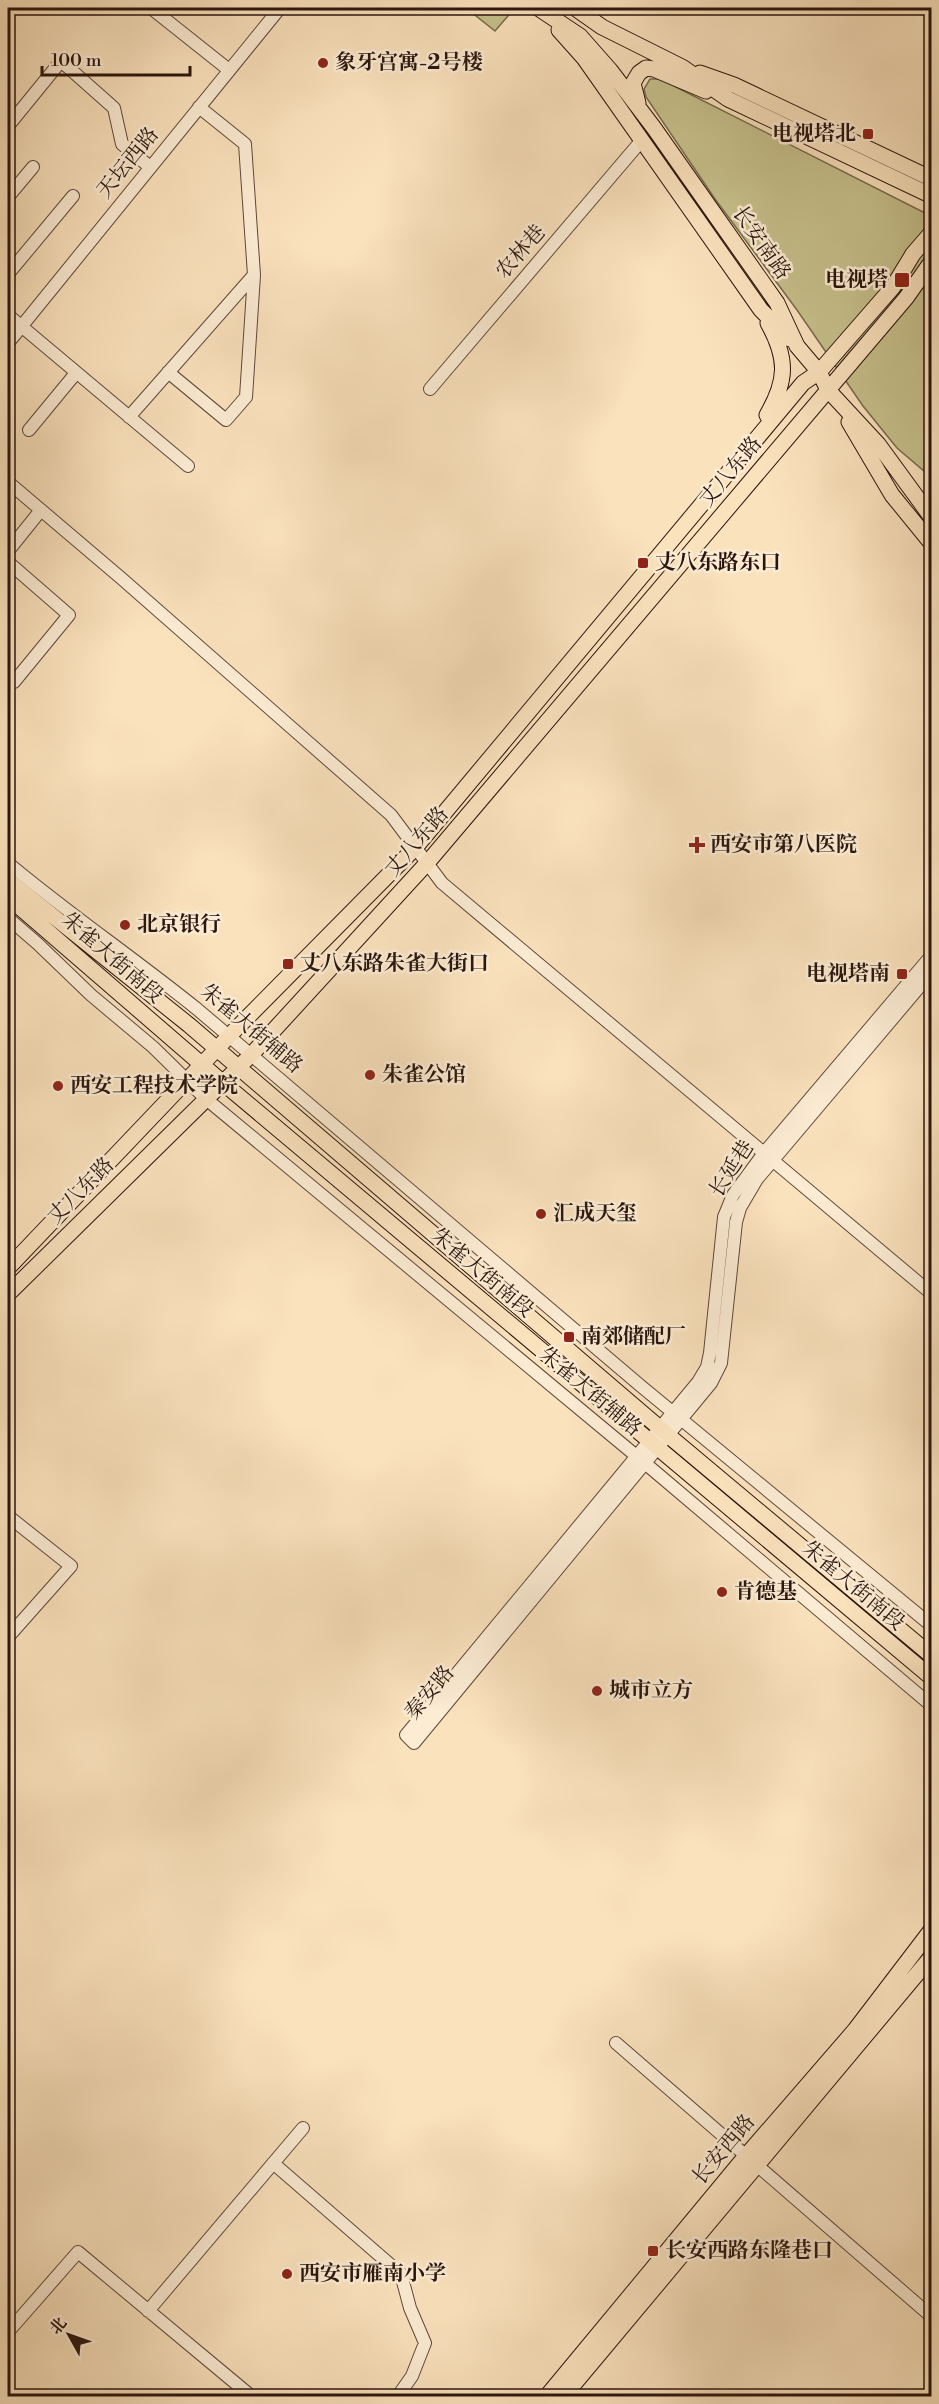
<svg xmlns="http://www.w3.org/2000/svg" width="939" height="2404" viewBox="0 0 939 2404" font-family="'Libre Bodoni','Noto Serif SC',serif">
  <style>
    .green { fill: #c6c08c; stroke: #786a4d; stroke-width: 1.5 }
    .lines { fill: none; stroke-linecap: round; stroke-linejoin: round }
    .minor-casing { stroke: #5e483a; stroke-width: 14 }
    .major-casing { stroke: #2a150e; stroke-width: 17 }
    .minor { stroke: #fcecd4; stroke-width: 12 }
    .major { stroke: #fae2bd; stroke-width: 15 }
    .poi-dot { fill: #8f2418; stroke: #fcecd4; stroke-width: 2 }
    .labels { text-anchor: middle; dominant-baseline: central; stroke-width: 5; stroke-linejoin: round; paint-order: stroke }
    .poi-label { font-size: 21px; font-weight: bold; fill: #2a150e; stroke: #fcecd4; text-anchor: start }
    .street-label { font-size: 21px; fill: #2a150e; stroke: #fcecd4 }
  </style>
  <rect width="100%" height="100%" fill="#fae2bd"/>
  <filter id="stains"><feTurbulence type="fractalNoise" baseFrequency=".00333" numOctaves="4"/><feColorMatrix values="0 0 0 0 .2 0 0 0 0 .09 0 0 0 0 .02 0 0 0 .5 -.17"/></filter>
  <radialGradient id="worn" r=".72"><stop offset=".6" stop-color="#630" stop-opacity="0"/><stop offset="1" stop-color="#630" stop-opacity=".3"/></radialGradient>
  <path class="green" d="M466,8H512L514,9L495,31Z
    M650,79H658L672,85L931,216V477L897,448L863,406L797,310L715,199L646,97L644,89Z"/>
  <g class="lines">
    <g class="minor-casing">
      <path id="minor" d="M151,8L229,70
        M8,9L9,8
        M8,126L61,61L114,108L122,144L150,167
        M8,197L33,167
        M8,274L73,196
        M8,315L188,466
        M8,343L280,8
        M168,372L226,420L246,397L254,275
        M430,389L642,140
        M129,417L254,275L245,144L199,107
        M29,430L76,373
        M8,482L121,578L391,815L442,883L932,1294
        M8,551L41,510
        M8,562L69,615L14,682
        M8,863C69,914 135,959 197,1009L642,1387L932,1626
        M8,918L38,944L91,995L153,1047L205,1098L646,1464L932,1706
        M932,955L764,1153L733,1195L724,1217L710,1353L707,1367L698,1382L406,1735L414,1743L711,1383L721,1363L736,1222L740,1208L757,1179L932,972
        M8,1516L71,1566L8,1637
        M616,2043L932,2317
        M273,2163L401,2274L410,2308L425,2343L412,2376L398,2396
        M148,2311L303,2128
        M8,2332L78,2252L251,2396"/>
    </g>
    <g class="major-casing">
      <path id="major" d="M538,8L580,36L610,70L654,128L777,303L797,346L819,372L828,390L878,444L932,518
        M575,8L602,27L682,67L728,99L932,196
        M559,30L584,58L761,310L790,339
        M700,73L734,85L932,179
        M638,103L633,83L639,73L646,68L654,69L706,91
        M767,415C787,381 788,359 768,323
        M849,422L892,495L932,544
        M8,880L189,1025L669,1436L932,1656
        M8,897L222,1082L932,1678
        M8,1268L229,1036L415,848L803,383L819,372L893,287L913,254L932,232
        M8,1294L252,1054L428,862L828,390L906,298L932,261
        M547,2396L745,2157L855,2030L932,1929
        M564,2396L932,1956"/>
    </g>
    <use href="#minor" class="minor"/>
    <use href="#major" class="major"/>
  </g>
  <g class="poi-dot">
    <circle cx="323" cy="63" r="6"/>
    <rect x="862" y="128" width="12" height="12" rx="3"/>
    <rect x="894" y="272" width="16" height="16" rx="3"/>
    <rect x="637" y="557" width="12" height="12" rx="3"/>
    <path d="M694 836h6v6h6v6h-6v6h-6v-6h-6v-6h6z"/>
    <circle cx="125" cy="925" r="6"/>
    <rect x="282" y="958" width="12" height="12" rx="3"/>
    <rect x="896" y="968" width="12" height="12" rx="3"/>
    <circle cx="370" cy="1075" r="6"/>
    <circle cx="58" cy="1086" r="6"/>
    <circle cx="541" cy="1214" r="6"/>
    <rect x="563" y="1331" width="12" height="12" rx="3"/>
    <circle cx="722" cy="1592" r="6"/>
    <circle cx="597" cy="1691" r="6"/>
    <rect x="647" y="2245" width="12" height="12" rx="3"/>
    <circle cx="287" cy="2274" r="6"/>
  </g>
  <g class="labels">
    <g class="poi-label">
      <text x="335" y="63">象牙宫寓-2号楼</text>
      <text x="856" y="134" text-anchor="end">电视塔北</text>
      <text x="888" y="280" text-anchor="end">电视塔</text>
      <text x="655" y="563">丈八东路东口</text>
      <text x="710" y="845">西安市第八医院</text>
      <text x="137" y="925">北京银行</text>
      <text x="300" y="964">丈八东路朱雀大街口</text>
      <text x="890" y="974" text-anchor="end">电视塔南</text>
      <text x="382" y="1075">朱雀公馆</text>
      <text x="70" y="1086">西安工程技术学院</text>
      <text x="553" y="1214">汇成天玺</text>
      <text x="581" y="1337">南郊储配厂</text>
      <text x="734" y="1592">肯德基</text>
      <text x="609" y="1691">城市立方</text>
      <text x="665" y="2251">长安西路东隆巷口</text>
      <text x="299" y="2274">西安市雁南小学</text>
    </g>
    <g class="street-label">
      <text transform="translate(128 163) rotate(-51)">天坛西路</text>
      <text transform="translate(761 243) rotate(55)">长安南路</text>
      <text transform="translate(521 252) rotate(-49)">农林巷</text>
      <text transform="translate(731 472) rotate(-50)">丈八东路</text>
      <text transform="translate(417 842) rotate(-49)">丈八东路</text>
      <text transform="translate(112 958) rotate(41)">朱雀大街南段</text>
      <text transform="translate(251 1029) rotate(40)">朱雀大街辅路</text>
      <text transform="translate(732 1169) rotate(-57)">长延巷</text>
      <text transform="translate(81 1191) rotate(-45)">丈八东路</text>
      <text transform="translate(482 1273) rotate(40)">朱雀大街南段</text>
      <text transform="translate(590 1392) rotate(40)">朱雀大街辅路</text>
      <text transform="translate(853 1586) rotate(40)">朱雀大街南段</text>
      <text transform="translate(430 1693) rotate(-50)">秦安路</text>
      <text transform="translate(724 2150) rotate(-50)">长安西路</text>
    </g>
  </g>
  <rect width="939" height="2404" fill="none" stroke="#fae2bd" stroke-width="30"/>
  <rect x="9" y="9" width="921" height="2386" fill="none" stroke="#2a150e" stroke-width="3"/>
  <rect x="15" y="15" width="909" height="2374" fill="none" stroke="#2a150e" stroke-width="1.5"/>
  <g transform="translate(69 2335) rotate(310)" stroke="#fcecd4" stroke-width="4.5" paint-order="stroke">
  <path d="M0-4.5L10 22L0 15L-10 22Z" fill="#2a150e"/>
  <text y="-9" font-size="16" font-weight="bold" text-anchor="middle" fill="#2a150e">北</text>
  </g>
  <path d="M42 66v9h148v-9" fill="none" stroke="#2a150e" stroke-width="3"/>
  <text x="51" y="66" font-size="18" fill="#2a150e" stroke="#fcecd4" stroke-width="4.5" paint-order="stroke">100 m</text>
  <rect width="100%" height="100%" filter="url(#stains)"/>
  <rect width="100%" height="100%" fill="url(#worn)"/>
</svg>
